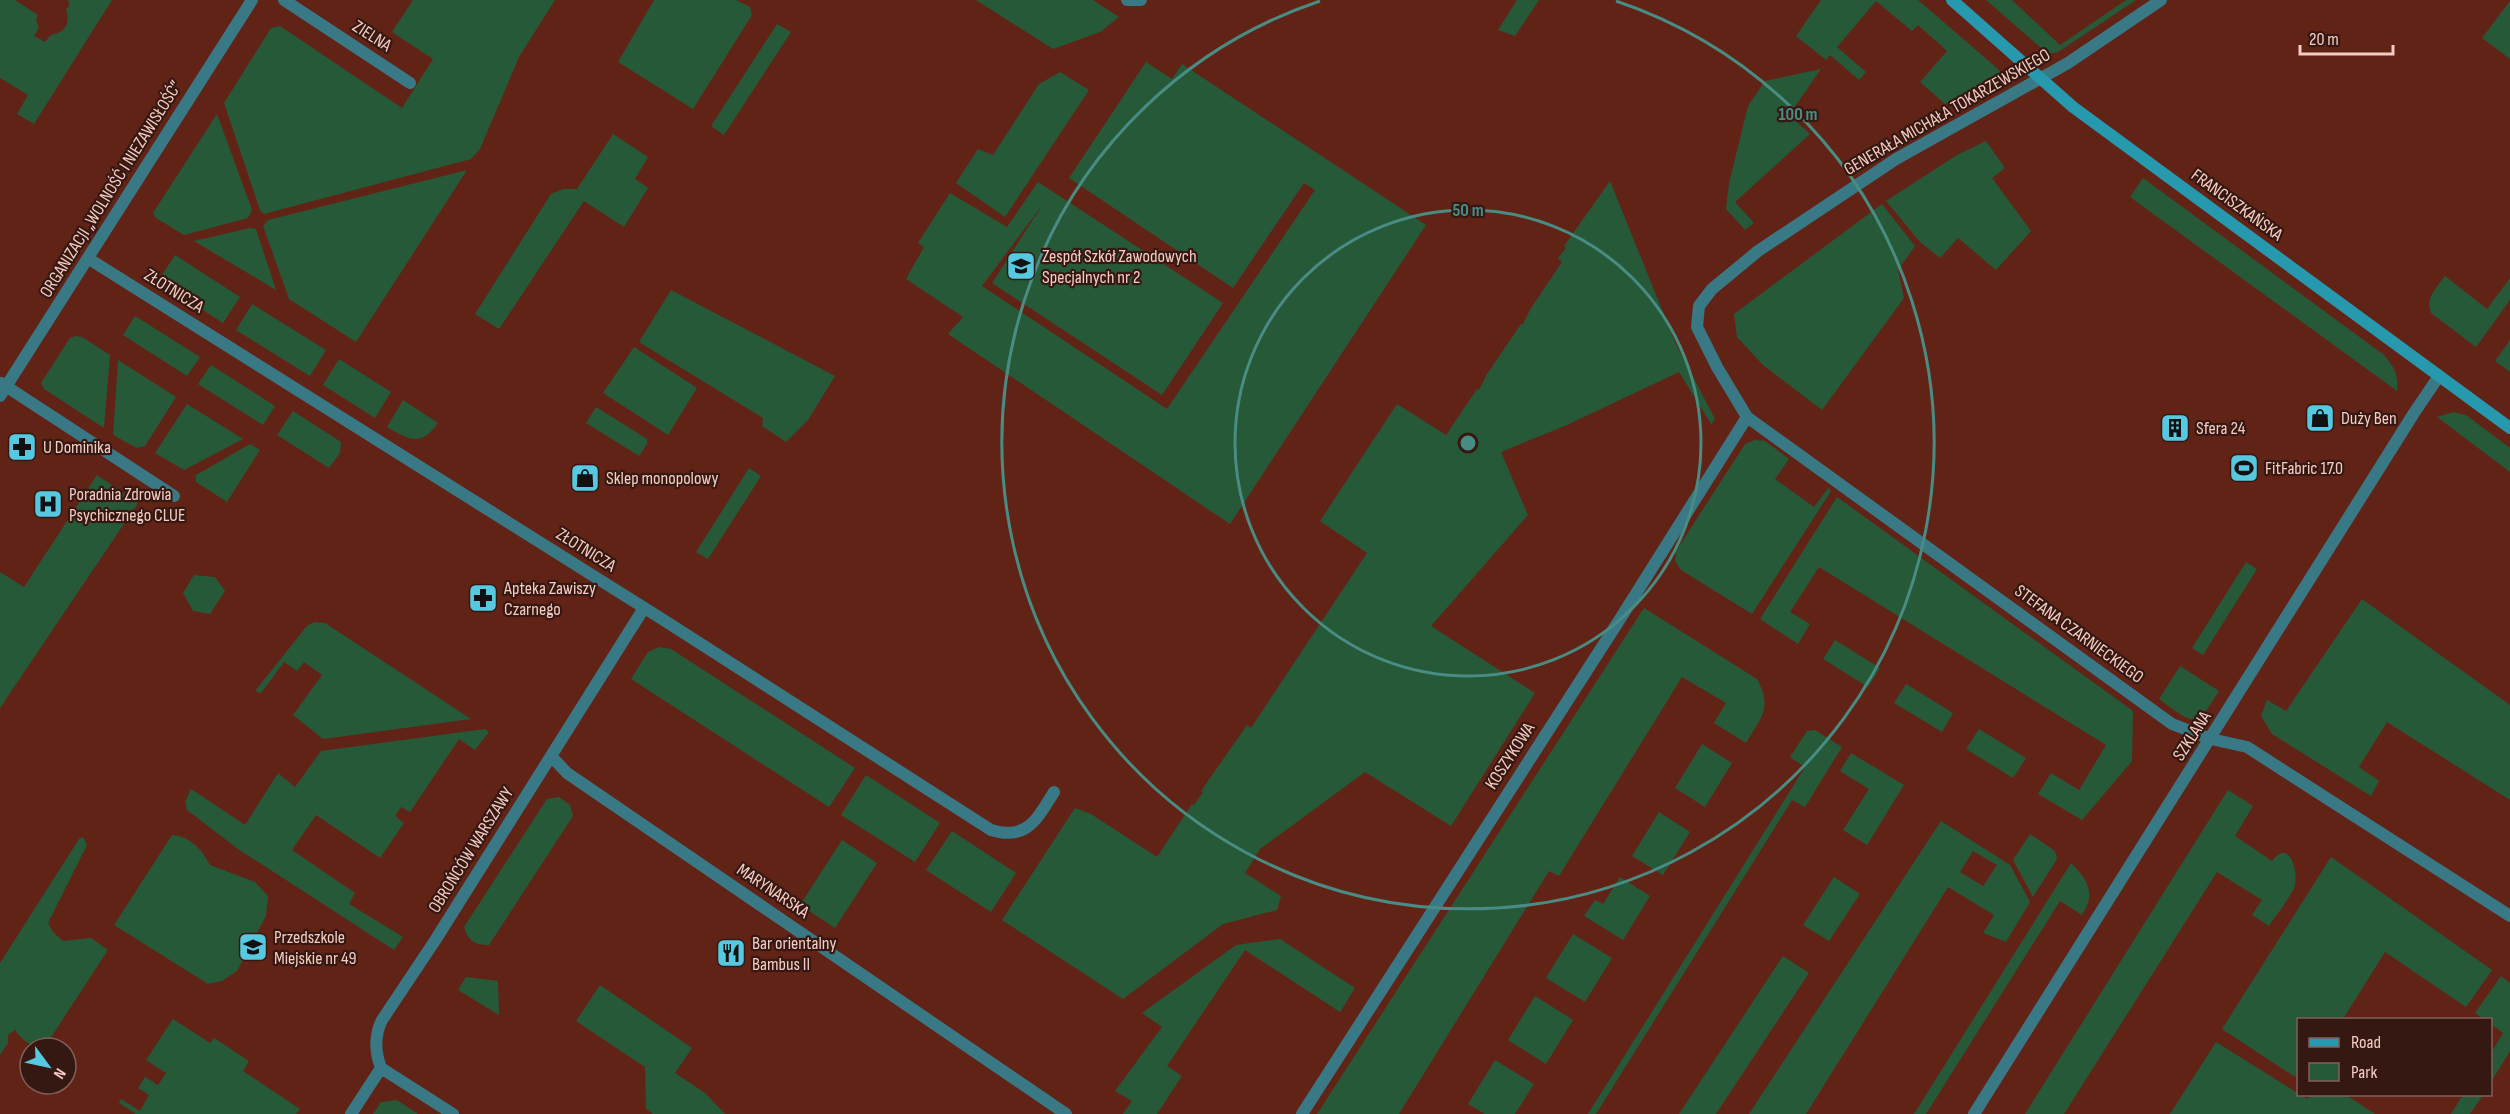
<svg xmlns="http://www.w3.org/2000/svg" width="2510" height="1114" viewBox="0 0 2510 1114" font-family="'Sofia Sans Condensed',sans-serif">
  <style>
    .green { fill: #265938; fill-rule: evenodd }
    .lines { fill: none; stroke-linecap: round; stroke-linejoin: round }
    .street { stroke: #397885; stroke-width: 12 }
    .secondary { stroke: #2699ae; stroke-width: 12 }
    .ring { fill: none; stroke: #488c83; stroke-width: 3 }
    .labels { text-anchor: middle; dominant-baseline: central; stroke-width: 4.5; stroke-linejoin: round; paint-order: stroke }
    .street-label { font-size: 18px; fill: #f4ccc3; stroke: #351812 }
    .poi-label { font-size: 18px; fill: #f4ccc3; stroke: #351812; text-anchor: start }
    .centre { fill: #488c83; stroke: #351812; stroke-width: 3 }
    .ring-label { font-size: 18px; text-anchor: middle; font-weight: bold; fill: #488c83; stroke: #351812; stroke-width: 4.5; stroke-linejoin: round; paint-order: stroke }
  </style>
  <rect width="100%" height="100%" fill="#622317"/>
  <path class="green" d="M0,0H15L38,15L36,21L39,27L34,36L45,42L51,35C65,33 71,23 66,10L70,3L67,0H112L34,124L17,114L28,95L0,78Z
    M413,0H555L519,57L480,149L471,159L264,214L260,210L224,103L271,28L280,26L402,108L433,59L392,32Z
    M654,0H736L750,7L752,15L693,109L618,62Z
    M976,0H1093L1119,17L1100,32L1053,49Z
    M1517,0H1539L1515,36L1498,30Z
    M1821,0H1918L1998,69L2001,73L1999,78L1945,104L1920,82L1947,51L1918,25L1912,31L1876,1L1837,47L1866,72L1859,80L1830,55L1826,60L1796,36Z
    M1986,0H2012L2060,45L2126,0H2136L2058,52L2048,54Z
    M2510,1V59L2482,38Z
    M777,24L791,32L724,135L711,126Z
    M1146,62L1172,79L1182,64L1426,225L1230,524L948,334L963,317L906,279L924,247L918,243L950,193L1007,227L1038,182L1223,303L1162,395L992,283L1043,204L982,286L1167,409L1315,190L1304,183L1233,288L1069,178Z
    M1821,69L1789,115L1810,134L1735,202L1754,223L1745,230L1726,209L1729,183L1748,106L1765,81Z
    M1060,72L1089,90L1005,217L956,183L978,149L993,155L1039,84Z
    M217,114L252,210L248,218L184,235L156,218L153,213Z
    M613,134L648,157L635,179L648,188L624,227L584,201L499,329L475,314L551,194L563,189H577Z
    M1986,141L2005,168L1992,178L2031,231L1996,270L1958,238L1940,258L1920,242L1886,201L1957,155Z
    M467,170L356,342L289,299L263,226L268,220Z
    M2143,178L2384,355C2394,367 2399,375 2397,391L2130,197Z
    M1610,181L1675,342L1715,419L1711,424L1679,372L1567,425L1501,452L1528,515L1431,626L1535,693L1451,826L1365,772L1260,849L1245,873L1281,896L1277,910L1223,924L1123,999L1002,920L1075,808L1091,814L1157,857L1192,804L1194,805L1203,792L1201,791L1247,725L1251,728L1367,553L1320,521L1397,404L1446,435L1477,389L1479,390L1487,374L1521,324H1523L1531,308L1562,262L1558,258L1566,248L1564,246Z
    M1882,204L1915,246L1898,270L1904,298L1822,410L1763,365L1737,337L1734,314Z
    M250,228L256,229L276,290L194,241Z
    M175,255L240,297L223,323L158,281Z
    M2445,276L2487,309L2510,278V300L2476,347L2431,313C2425,298 2436,288 2445,276Z
    M671,290L835,376L808,420L786,442L762,426L763,418L639,342Z
    M252,304L326,350L310,376L236,330Z
    M135,316L200,357L187,376L123,335Z
    M76,336L82,337L110,355L104,428L44,389L41,383L70,338Z
    M2510,340V372L2495,361Z
    M634,347L697,388L668,435L603,393Z
    M339,359L391,392L375,418L323,385Z
    M118,360L176,397L145,446L137,448L113,435Z
    M211,365L275,406L263,425L198,384Z
    M403,400L438,423C421,447 409,440 387,427Z
    M187,404L243,439L184,470L155,453Z
    M596,407L647,439V444L639,456L586,423Z
    M293,411L341,442L340,453L329,468L277,435Z
    M2453,412L2466,415L2510,448V472L2437,417Z
    M1755,440L1765,441L1789,459L1775,479L1814,507L1828,488L1831,491L1752,614L1681,570L1675,561L1676,551L1745,444Z
    M250,444L260,450L227,502L196,482V475Z
    M749,468L761,476L708,559L696,552Z
    M97,475L138,503L0,708V572L24,587Z
    M1837,497L2133,711L2132,761L2082,820L2038,794L2051,773L2079,790L2106,745L1819,567L1790,612L1810,624L1798,644L1760,619Z
    M2246,562L2257,569L2203,655L2192,648Z
    M194,575L215,577L225,591L210,614L193,611L183,593Z
    M2362,599L2510,705V800L2387,722L2359,767L2379,781L2371,796L2272,734L2261,716L2267,700L2286,711Z
    M1644,608L1757,679C1773,708 1761,718 1746,743L1714,723L1726,703L1682,677L1559,876L1549,871L1399,1114H1317Z
    M314,622L325,623L471,719L323,739L293,715L322,675L304,662L297,671L284,662L261,693L255,691L306,627Z
    M1835,640L1880,668L1868,687L1823,659Z
    M659,647L671,649L855,768L829,807L631,679L648,652Z
    M2180,666L2219,691C2195,730 2193,724 2159,699Z
    M1906,684L1953,713L1942,732L1894,703Z
    M485,729L489,732L475,750L459,739L410,812L401,807L395,816L404,823L380,858L316,815L292,850L355,893L349,904L403,937L394,950L238,849L187,810L185,802L191,789L245,825L278,773L295,787L321,751Z
    M1979,729L2026,758L2013,778L1966,749Z
    M1815,730L1842,747L1805,807L1792,800L1596,1114H1588L1805,767L1790,757L1807,731Z
    M1702,744L1732,763L1705,807L1675,788Z
    M1851,753L1904,785L1867,845L1843,830L1869,789L1840,771Z
    M866,775L940,823L915,862L841,815Z
    M2228,790L2253,806L2235,836L2272,861C2290,838 2298,871 2295,885C2292,896 2276,915 2269,926L2252,915L2262,900L2217,872L2064,1114H2025Z
    M559,797L570,805L573,816L489,945C475,945 468,941 464,927L547,799Z
    M1659,812L1690,832L1663,875L1632,856Z
    M1941,821L2010,865L2030,902L2006,942L1983,933L1994,915L1948,887L1806,1114H1749ZM1973,851L1997,865L1983,886L1960,872Z
    M952,831L1016,873L991,912L926,870Z
    M2030,834L2055,851L2057,859L2033,897L2013,860Z
    M172,835C189,836 202,849 210,865L255,882L268,896L266,916L237,971L222,981L208,984L114,925Z
    M83,837L87,845L48,923L53,932L63,941L91,938L108,950L44,1048C33,1048 20,1039 15,1030L8,1035V1043L0,1055V963L79,839Z
    M842,840L877,863L835,928L800,905Z
    M2331,857L2492,970L2466,1007L2385,952L2343,1019L2298,1020V1071L2295,1077L2222,1029Z
    M2071,863C2088,880 2096,893 2082,915L2060,901L1926,1114H1914Z
    M1620,877L1650,896L1623,940L1584,916L1595,900L1603,904Z
    M1834,877L1860,894L1829,941L1803,925Z
    M1573,934L1612,958L1585,1002L1546,978Z
    M1280,939L1355,988L1340,1012L1245,950L1167,1066L1182,1076L1157,1114H1123L1132,1101L1115,1091L1162,1027L1142,1013L1236,945Z
    M1783,956L1809,973L1716,1114H1679Z
    M2501,976L2510,983V1051L2491,1082V1053L2503,1033L2491,1024L2490,1020L2484,1019L2475,1013Z
    M466,977L498,981L499,1015L458,990Z
    M600,985L692,1048L675,1073L705,1093L725,1114H653L646,1109L645,1067L576,1021Z
    M1535,996L1573,1020L1546,1064L1508,1040Z
    M173,1019L210,1043L214,1038L249,1061L243,1071L300,1109L296,1114H136L119,1103L121,1099L140,1111L149,1095L138,1088L145,1077L158,1085L166,1073L146,1060Z
    M2216,1042L2307,1099L2311,1095H2346L2375,1114H2170Z
    M1495,1060L1534,1084L1515,1114H1485L1468,1104Z
    M2463,1095H2483L2470,1114H2451Z
    M397,1100L418,1114H373L381,1102Z"/>
  <g class="lines">
    <path class="street" d="M284,0L410,83
      M1127,0H1141
      M2161,0L2068,63L1896,159L1758,251L1712,289L1699,306L1697,327L1717,367L1747,417L2172,724L2211,739L2247,747L2510,916
      M89,259L662,619L991,830C1027,841 1037,819 1054,792
      M1,383L174,496
      M0,396L252,0
      M551,756L567,773L1066,1114
      M381,1068C375,1052 374,1036 382,1020L436,939L644,608
      M381,1068L453,1114
      M351,1114L381,1068
      M1302,1114L1620,619L1747,417
      M1974,1114L2414,413L2439,376"/>
    <path class="secondary" d="M1952,0L2073,107L2510,428"/>
  </g>
  <g class="ring">
    <circle cx="1468" cy="443" r="233"/>
    <path d="M1616 1A466 466 0 1 1 1320 1"/>
  </g>
  <defs>
    <g id="school-square" transform="scale(1.5)"><rect x="-9" y="-9" width="18" height="18" rx="4" fill="#56c9e0" stroke="#351812"/><path d="M0-5L7-2L0 1L-7-2ZM-4 1L0 2.5L4 1V4Q0 6-4 4Z" fill="#111"/></g>
    <g id="shop-square" transform="scale(1.5)"><rect x="-9" y="-9" width="18" height="18" rx="4" fill="#56c9e0" stroke="#351812"/><path d="M-5-2.5h2.3a2.7 3.5 0 0 1 5.4 0H5L5.5 6h-11ZM-1.5-2.5h3a1.5 2.3 0 0 0-3 0Z" fill="#111"/></g>
    <g id="building-square" transform="scale(1.5)"><rect x="-9" y="-9" width="18" height="18" rx="4" fill="#56c9e0" stroke="#351812"/><path d="M-4-6H4V6H1V3H-1V6H-4ZM-2.5-4.3h1.7v1.8h-1.7ZM.8-4.3h1.7v1.8H.8ZM-2.5-1h1.7V.8h-1.7ZM.8-1h1.7V.8H.8Z" fill="#111"/></g>
    <g id="pharmacy-square" transform="scale(1.5)"><rect x="-9" y="-9" width="18" height="18" rx="4" fill="#56c9e0" stroke="#351812"/><path d="M-2-6h4v4h4v4h-4v4h-4v-4h-4v-4h4Z" fill="#111"/></g>
    <g id="stadium-square" transform="scale(1.5)"><rect x="-9" y="-9" width="18" height="18" rx="4" fill="#56c9e0" stroke="#351812"/><path d="M0-5a6.5 5 0 1 0 0 10a6.5 5 0 1 0 0-10ZM-3.5-1.8h7v3.6h-7Z" fill="#111"/></g>
    <g id="hospital-square" transform="scale(1.5)"><rect x="-9" y="-9" width="18" height="18" rx="4" fill="#56c9e0" stroke="#351812"/><path d="M-5-5h3v3.5h4V-5h3V5h-3V1.5h-4V5h-3Z" fill="#111"/></g>
    <g id="restaurant-square" transform="scale(1.5)"><rect x="-9" y="-9" width="18" height="18" rx="4" fill="#56c9e0" stroke="#351812"/><path d="M-5-6h1v4h1v-4h1v4h1v-4h1v5L-1.5 .5V6h-2V.5L-5-1ZM5-6V6H3V1.5H1.5Q1.5-4 5-6Z" fill="#111"/></g>
  </defs>
  <g fill-rule="evenodd">
    <use href="#school-square" x="1021" y="266"/>
    <use href="#shop-square" x="2320" y="418"/>
    <use href="#building-square" x="2175" y="428"/>
    <use href="#pharmacy-square" x="22" y="447"/>
    <use href="#stadium-square" x="2244" y="468"/>
    <use href="#shop-square" x="585" y="478"/>
    <use href="#hospital-square" x="48" y="504"/>
    <use href="#pharmacy-square" x="483" y="598"/>
    <use href="#school-square" x="253" y="947"/>
    <use href="#restaurant-square" x="731" y="953"/>
  </g>
  <g class="labels">
    <g class="street-label">
      <text transform="translate(372 36) rotate(33)">ZIELNA</text>
      <text transform="translate(1947 112) rotate(-30)">GENERAŁA MICHAŁA TOKARZEWSKIEGO</text>
      <text transform="translate(111 189) rotate(-58)">ORGANIZACJI „WOLNOŚĆ I NIEZAWISŁOŚĆ”</text>
      <text transform="translate(2237 205) rotate(36)">FRANCISZKAŃSKA</text>
      <text transform="translate(174 291) rotate(32)">ZŁOTNICZA</text>
      <text transform="translate(586 550) rotate(32)">ZŁOTNICZA</text>
      <text transform="translate(2079 634) rotate(36)">STEFANA CZARNIECKIEGO</text>
      <text transform="translate(2192 736) rotate(-57)">SZKLANA</text>
      <text transform="translate(1510 756) rotate(-57)">KOSZYKOWA</text>
      <text transform="translate(471 850) rotate(-58)">OBROŃCÓW WARSZAWY</text>
      <text transform="translate(773 891) rotate(34)">MARYNARSKA</text>
    </g>
    <g class="poi-label">
      <text x="1042" y="256">Zespół Szkół Zawodowych<tspan x="1042" dy="21">Specjalnych nr 2</tspan></text>
      <text x="2341" y="418">Duży Ben</text>
      <text x="2196" y="428">Sfera 24</text>
      <text x="43" y="447">U Dominika</text>
      <text x="2265" y="468">FitFabric 17.0</text>
      <text x="606" y="478">Sklep monopolowy</text>
      <text x="69" y="494">Poradnia Zdrowia<tspan x="69" dy="21">Psychicznego CLUE</tspan></text>
      <text x="504" y="588">Apteka Zawiszy<tspan x="504" dy="21">Czarnego</tspan></text>
      <text x="274" y="937">Przedszkole<tspan x="274" dy="21">Miejskie nr 49</tspan></text>
      <text x="752" y="943">Bar orientalny<tspan x="752" dy="21">Bambus II</tspan></text>
    </g>
  </g>
  <circle cx="1468" cy="443" r="9" class="centre"/>
  <g class="ring-label">
    <text x="1798" y="120">100 m</text>
    <text x="1468" y="216">50 m</text>
  </g>
  <rect x="2297" y="1018" width="195" height="78" fill="#351812" stroke="#816059" stroke-width="1.5"/>
  <rect x="2309" y="1038" width="30" height="9" fill="#2699ae" stroke="#816059" stroke-width="1.5"/>
  <text x="2351" y="1048" font-size="18" fill="#f4ccc3">Road</text>
  <rect x="2309" y="1063" width="30" height="18" fill="#265938" stroke="#816059" stroke-width="1.5"/>
  <text x="2351" y="1078" font-size="18" fill="#f4ccc3">Park</text>
  <g transform="translate(48 1066) rotate(123)"><circle r="28" fill="#351812" stroke="#816059" stroke-width="1.5"/>
  <path d="M0-4.5L10 22L0 15L-10 22Z" fill="#56c9e0"/>
  <text y="-9" font-size="16" font-weight="bold" text-anchor="middle" fill="#f4ccc3">N</text>
  </g>
  <path d="M2300 45v9h93v-9" fill="none" stroke="#f4ccc3" stroke-width="3"/>
  <text x="2309" y="45" font-size="18" fill="#f4ccc3" stroke="#351812" stroke-width="4.5" paint-order="stroke">20 m</text>
</svg>
